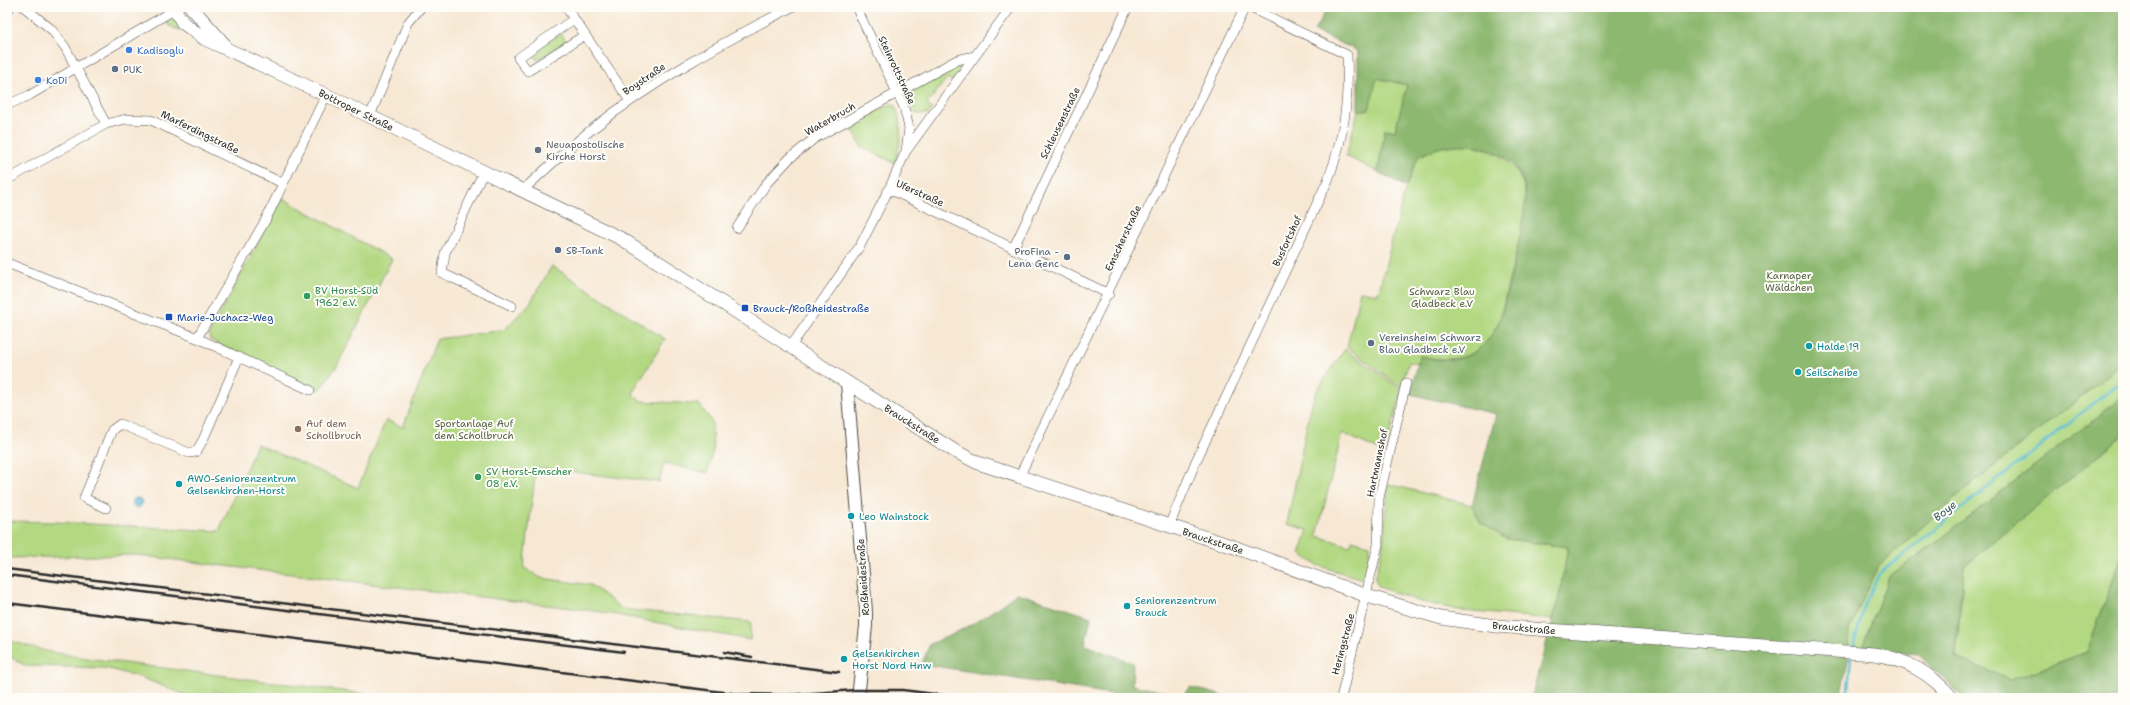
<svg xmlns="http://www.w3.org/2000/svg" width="2130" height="705" viewBox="0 0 2130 705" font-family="'Shantell Sans',sans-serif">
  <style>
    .green { fill: #b2d882; stroke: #6e8256 }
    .forest { fill: #8db870; stroke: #5c724e }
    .water { fill: #54bbd1; stroke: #40737e }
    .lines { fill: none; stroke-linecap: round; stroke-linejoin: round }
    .stream { stroke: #54bbd1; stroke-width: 2.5 }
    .minor-casing { stroke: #4a4744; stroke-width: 10 }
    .tertiary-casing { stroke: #4a4744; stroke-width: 14 }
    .secondary-casing { stroke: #4a4744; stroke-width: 14 }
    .minor { stroke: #fff; stroke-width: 9 }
    .tertiary { stroke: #fff; stroke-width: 12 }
    .secondary { stroke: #fff; stroke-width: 13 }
    .rail { stroke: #2b2b2b; stroke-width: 2.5 }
    .shop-dot { fill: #3f7fe0; stroke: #fdfcf7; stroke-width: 1.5 }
    .service-dot { fill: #5c6f8a; stroke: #fdfcf7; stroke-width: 1.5 }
    .worship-dot { fill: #6b7280; stroke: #fdfcf7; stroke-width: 1.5 }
    .leisure-dot { fill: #2e9e5b; stroke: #fdfcf7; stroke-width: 1.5 }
    .transit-dot { fill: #1a4fb4; stroke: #fdfcf7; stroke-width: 1.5 }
    .culture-dot { fill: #0f9aa8; stroke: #fdfcf7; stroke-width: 1.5 }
    .education-dot { fill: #8d6e63; stroke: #fdfcf7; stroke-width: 1.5 }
    .labels { text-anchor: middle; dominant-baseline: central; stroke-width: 4; stroke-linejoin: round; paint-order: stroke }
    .shop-label { font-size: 10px; fill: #366cbe; stroke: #fdfcf7; text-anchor: start }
    .service-label { font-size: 10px; fill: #4e5e75; stroke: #fdfcf7; text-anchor: start }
    .street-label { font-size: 10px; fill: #2b2b2b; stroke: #fdfcf7 }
    .worship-label { font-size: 10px; fill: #5b616d; stroke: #fdfcf7; text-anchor: start }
    .park-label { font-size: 10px; fill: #545f45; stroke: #fdfcf7 }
    .leisure-label { font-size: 10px; fill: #27864d; stroke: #fdfcf7; text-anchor: start }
    .transit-label { font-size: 10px; fill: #164399; stroke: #fdfcf7; text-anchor: start }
    .culture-label { font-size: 10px; fill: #0d838f; stroke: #fdfcf7; text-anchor: start }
    .education-label { font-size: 10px; fill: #785e54; stroke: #fdfcf7; text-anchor: start }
    .water-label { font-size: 11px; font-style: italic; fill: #395d65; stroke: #fdfcf7 }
  </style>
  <rect width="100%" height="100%" fill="#fdfcf7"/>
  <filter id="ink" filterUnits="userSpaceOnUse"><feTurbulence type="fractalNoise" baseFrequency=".025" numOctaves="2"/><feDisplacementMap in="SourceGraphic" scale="8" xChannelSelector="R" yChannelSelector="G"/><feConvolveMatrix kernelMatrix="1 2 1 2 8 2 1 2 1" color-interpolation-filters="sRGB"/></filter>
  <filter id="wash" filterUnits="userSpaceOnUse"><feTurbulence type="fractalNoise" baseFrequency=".012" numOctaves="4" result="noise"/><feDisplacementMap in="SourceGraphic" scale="16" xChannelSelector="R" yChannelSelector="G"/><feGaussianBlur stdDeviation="0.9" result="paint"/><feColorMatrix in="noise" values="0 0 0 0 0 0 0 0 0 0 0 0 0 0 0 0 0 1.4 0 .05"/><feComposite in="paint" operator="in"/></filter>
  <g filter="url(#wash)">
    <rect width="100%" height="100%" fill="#f7e8d4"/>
    <path class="green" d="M168,19H173L184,28L180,31L168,25L166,20Z
      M561,33L566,41L537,60L532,52Z
      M955,65H958L960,70L952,81L947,78L927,104L932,109L928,114H916L906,92Z
      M1376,78L1407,85L1395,131L1385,129L1378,172L1346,156L1358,111L1369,109Z
      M891,104L895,105C903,123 902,145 894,163L861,146L850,125Z
      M1463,144C1499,146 1531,172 1525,211C1524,225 1519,239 1516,253C1510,275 1505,297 1500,319C1484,357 1458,364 1420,356L1418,364L1409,362L1401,387L1347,347L1360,291L1378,294L1406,187L1417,157L1439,147Z
      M282,198L392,259L337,366L319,390L210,340L209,334Z
      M552,266L665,339L635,388L633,395L641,401L699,404L712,422L713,450L707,473L664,463L659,482L536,468L524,568L541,578L591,585L622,609L751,622L750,640L595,611L135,555L7,558V521L55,522L219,531L257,444L358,488L386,420L403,427L437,339L504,330L530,303Z
      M1345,349L1402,390L1385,453L1342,433L1317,536L1350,546L1352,540L1370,545L1369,560L1362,579L1317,565L1300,554L1308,530L1287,524L1310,410L1316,392Z
      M2123,363V397L1920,555L1889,576L1862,648L1848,646L1849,630L1877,568L1953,499Z
      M2123,435V553L2087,652L2011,680L1956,658L1964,566Z
      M1388,484L1472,505L1480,522L1506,539L1568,547L1559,597L1552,619L1463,611L1421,602L1379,587L1375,579L1383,546Z
      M7,640L46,651L93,659L397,698H265L214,691L210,698H193L140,677L105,668L26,666L7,655Z
      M826,695L850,696L849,698H800Z"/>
    <path class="forest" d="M1328,7H2123V363L1953,499L1877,568L1849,630L1848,660L1840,698H1531L1559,597L1568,547L1506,539L1480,522L1472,505L1496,414L1410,394L1420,356C1437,360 1457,363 1473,353C1483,347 1492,336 1497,326C1505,308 1529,207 1525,189C1514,141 1454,135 1418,157L1406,187L1378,172L1385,129L1395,131L1407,85L1377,78L1369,109L1358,111V51L1314,31Z
      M2123,397V435L1964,566L1955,657L2011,680L2087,652L2123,553V698H1964L1919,654L1862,648L1889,576L1920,555Z
      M1017,593L1091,617L1085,645L1133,663L1132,685L1182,696L1190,687L1231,698H1137L922,664L930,644C967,629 986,617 1017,593Z"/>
    <path class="water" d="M132 503a5 5 0 1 1 10 0a5 5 0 1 1-10 0Z"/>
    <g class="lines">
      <path class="stream" d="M1853,648L1864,606L1879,574L2123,380
        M1847,698L1851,657"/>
    </g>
  </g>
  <g filter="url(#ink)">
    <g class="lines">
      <g class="minor-casing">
        <path id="minor" d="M24,7L51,29L65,47L106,124
          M566,7L630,101
          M856,7L904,107L909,128L906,151L889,189
          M7,13L10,7
          M574,19L518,58L528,71L585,35
          M975,56L1011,7
          M7,105L30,95L179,7
          M370,116L408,23L421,7
          M484,171L445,253L442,273L512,306
          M7,180L106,124L126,119L151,120L282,183
          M523,190C545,170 567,149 591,130C653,81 722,43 792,7
          M737,228L766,184L789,159L815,138L957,60L975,56L906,151
          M1013,249L1128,7
          M7,263L197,338L310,390
          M197,338L265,221L326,95
          M791,346L860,246L889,189L1109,294
          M1019,477L1245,7
          M106,508L84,498L112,430L120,424L189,453L196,452L203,440L239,357
          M1169,526L1196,461L1328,180C1344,139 1349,100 1347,55L1249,7
          M1341,698L1378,545L1379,498L1406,383"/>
      </g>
      <g class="tertiary-casing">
        <path id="tertiary" d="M847,383L866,611V626L858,698"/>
      </g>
      <g class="secondary-casing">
        <path id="secondary" d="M173,7L183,23L205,39L326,95L622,239L953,450L978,463L1234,547L1367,596L1441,618L1496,626L1874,654C1906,659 1931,673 1952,698
          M191,7L224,44"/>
      </g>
      <use href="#minor" class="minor"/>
      <use href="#tertiary" class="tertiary"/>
      <use href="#secondary" class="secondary"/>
      <path class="rail" d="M7,569L839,672
        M7,575L624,652
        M7,603L739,694L787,695L855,690H903L966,698
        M724,652L752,657"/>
    </g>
  </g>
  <g class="shop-dot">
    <circle cx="129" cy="50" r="4"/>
    <circle cx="38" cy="80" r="4"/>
  </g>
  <g class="service-dot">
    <circle cx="115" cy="69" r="4"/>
    <circle cx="558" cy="250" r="4"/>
    <circle cx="1067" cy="257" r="4"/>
    <circle cx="1371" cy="343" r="4"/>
  </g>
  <circle class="worship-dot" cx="538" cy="150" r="4"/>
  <g class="leisure-dot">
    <circle cx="307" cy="296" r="4"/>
    <circle cx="478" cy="477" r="4"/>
  </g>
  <g class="transit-dot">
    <rect x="741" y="304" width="8" height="8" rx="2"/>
    <rect x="165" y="313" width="8" height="8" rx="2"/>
  </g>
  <g class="culture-dot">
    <circle cx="1809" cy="346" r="4"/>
    <circle cx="1798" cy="372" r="4"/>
    <circle cx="179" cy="484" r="4"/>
    <circle cx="851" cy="516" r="4"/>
    <circle cx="1127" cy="606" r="4"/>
    <circle cx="844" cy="659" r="4"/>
  </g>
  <circle class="education-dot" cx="298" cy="429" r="4"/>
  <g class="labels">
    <g class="shop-label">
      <text x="137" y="50">Kadisoglu</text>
      <text x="46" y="80">KoDi</text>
    </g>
    <g class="service-label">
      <text x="123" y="69">PUK</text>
      <text x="566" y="250">SB-Tank</text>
      <text x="1059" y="251" text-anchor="end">ProFina -<tspan x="1059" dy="12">Lena Genc</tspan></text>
      <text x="1379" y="337">Vereinsheim Schwarz<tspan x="1379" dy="12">Blau Gladbeck e.V</tspan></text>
    </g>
    <g class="street-label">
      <text transform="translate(897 70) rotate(65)">Steinrottstraße</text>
      <text transform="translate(644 79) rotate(-34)">Boystraße</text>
      <text transform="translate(356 110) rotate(26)">Bottroper Straße</text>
      <text transform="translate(830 119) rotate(-30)">Waterbruch</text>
      <text transform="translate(1060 123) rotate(-64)">Schleusenstraße</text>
      <text transform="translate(200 132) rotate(26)">Marferdingstraße</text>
      <text transform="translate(920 193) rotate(24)">Uferstraße</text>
      <text transform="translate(1123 238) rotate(-65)">Emscherstraße</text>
      <text transform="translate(1287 241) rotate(-65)">Busfortshof</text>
      <text transform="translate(912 424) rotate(32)">Brauckstraße</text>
      <text transform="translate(1377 463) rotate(-78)">Hartmannshof</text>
      <text transform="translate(1213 541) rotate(18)">Brauckstraße</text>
      <text transform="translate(863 577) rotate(-94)">Roßheidestraße</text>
      <text transform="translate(1524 628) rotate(5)">Brauckstraße</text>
      <text transform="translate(1343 644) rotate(-75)">Heringstraße</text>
    </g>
    <g class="worship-label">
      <text x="546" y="144">Neuapostolische<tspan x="546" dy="12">Kirche Horst</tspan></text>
    </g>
    <g class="park-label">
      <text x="1789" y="275">Karnaper<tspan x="1789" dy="12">Wäldchen</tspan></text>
      <text x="1442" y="291">Schwarz Blau<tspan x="1442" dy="12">Gladbeck e.V</tspan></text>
      <text x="474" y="423">Sportanlage Auf<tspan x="474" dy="12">dem Schollbruch</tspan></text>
    </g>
    <g class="leisure-label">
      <text x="315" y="290">BV Horst-Süd<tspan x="315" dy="12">1962 e.V.</tspan></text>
      <text x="486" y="471">SV Horst-Emscher<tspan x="486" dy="12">08 e.V.</tspan></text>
    </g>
    <g class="transit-label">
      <text x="753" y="308">Brauck-/Roßheidestraße</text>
      <text x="177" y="317">Marie-Juchacz-Weg</text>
    </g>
    <g class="culture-label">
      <text x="1817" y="346">Halde 19</text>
      <text x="1806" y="372">Seilscheibe</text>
      <text x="187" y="478">AWO-Seniorenzentrum<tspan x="187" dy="12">Gelsenkirchen-Horst</tspan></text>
      <text x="859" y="516">Leo Wainstock</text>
      <text x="1135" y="600">Seniorenzentrum<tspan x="1135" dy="12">Brauck</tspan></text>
      <text x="852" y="653">Gelsenkirchen<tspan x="852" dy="12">Horst Nord Hnw</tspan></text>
    </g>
    <g class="education-label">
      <text x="306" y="423">Auf dem<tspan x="306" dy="12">Schollbruch</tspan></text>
    </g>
    <g class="water-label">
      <text transform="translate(1945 511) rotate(-38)">Boye</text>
    </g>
  </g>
  <rect width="2130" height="705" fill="none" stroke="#fdfcf7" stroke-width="24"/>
</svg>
